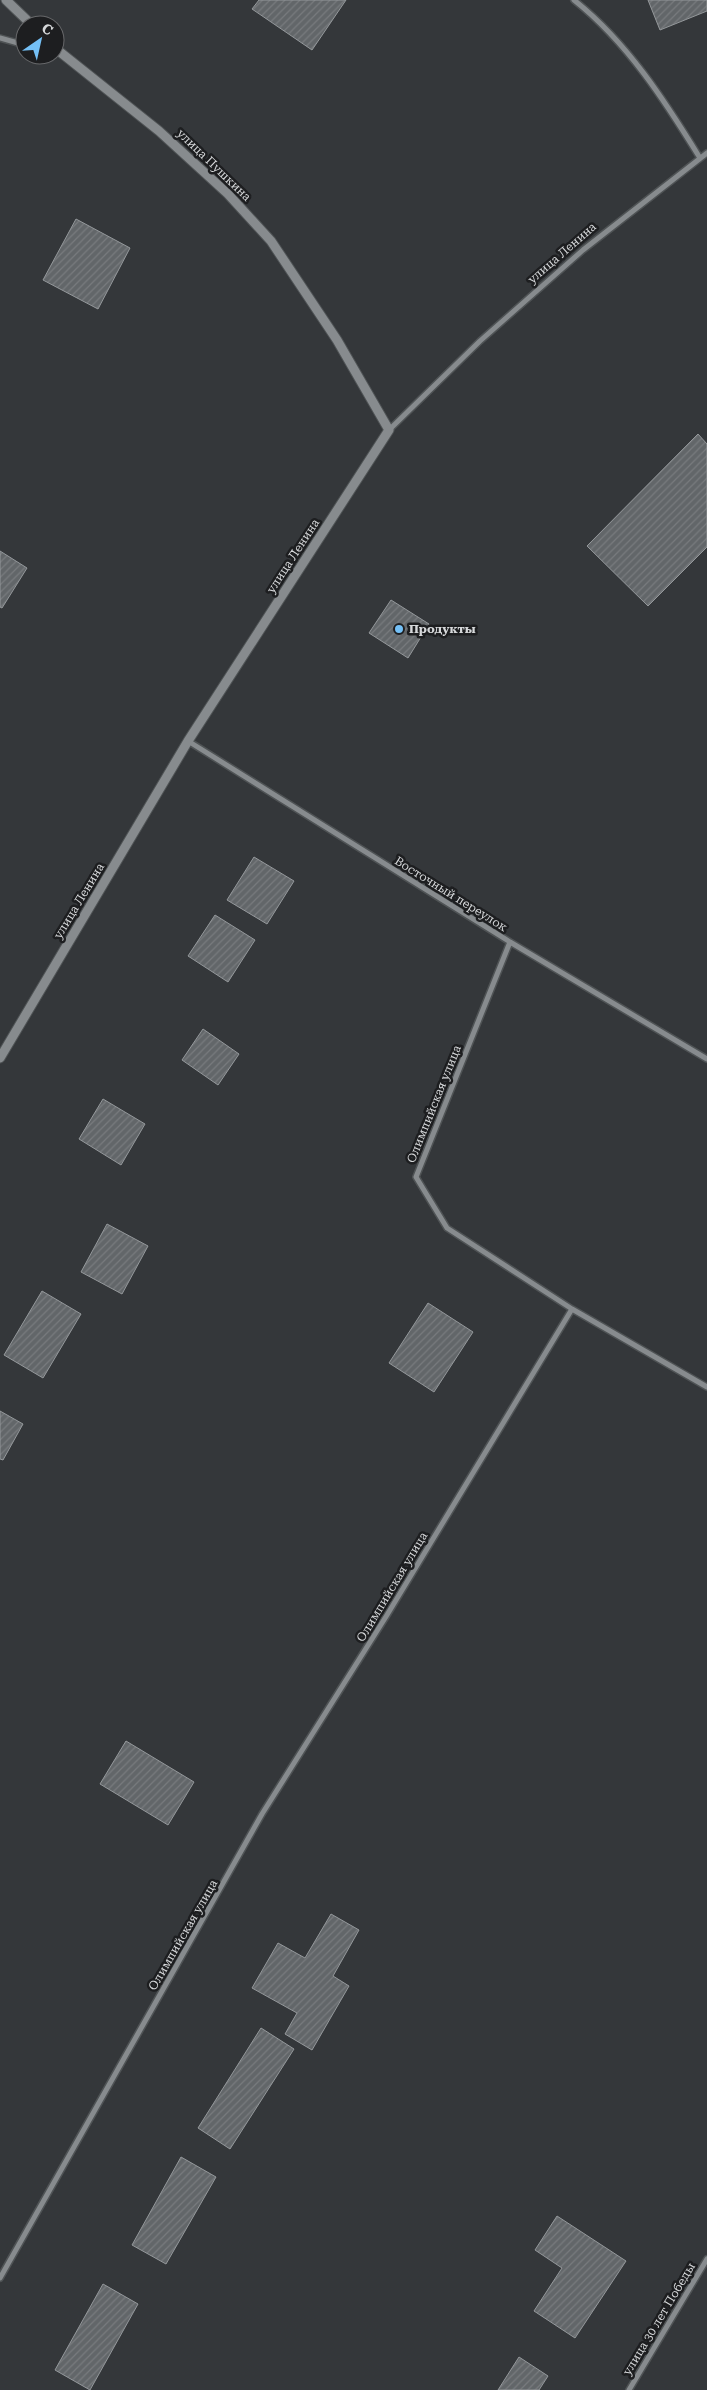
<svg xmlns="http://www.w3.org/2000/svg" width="707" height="2390" viewBox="0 0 707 2390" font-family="'Roboto Serif',serif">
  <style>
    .building { fill: url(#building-hatch); stroke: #94989b }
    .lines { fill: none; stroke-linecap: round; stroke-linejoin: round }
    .minor-casing { stroke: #4f5355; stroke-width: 8 }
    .tertiary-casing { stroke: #4f5355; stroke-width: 11 }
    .minor { stroke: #878b8e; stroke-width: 5 }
    .tertiary { stroke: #878b8e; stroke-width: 9 }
    .poi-dot { fill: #74c0f6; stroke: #1d1e20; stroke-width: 2 }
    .labels { text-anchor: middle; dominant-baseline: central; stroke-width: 5; stroke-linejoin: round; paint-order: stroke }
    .street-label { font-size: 12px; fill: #d6d8da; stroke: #1d1e20 }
    .poi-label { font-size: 12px; font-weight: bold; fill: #d6d8da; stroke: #1d1e20; text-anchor: start }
  </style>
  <defs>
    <pattern id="building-hatch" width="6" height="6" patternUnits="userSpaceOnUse" patternTransform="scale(1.25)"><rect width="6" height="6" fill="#626669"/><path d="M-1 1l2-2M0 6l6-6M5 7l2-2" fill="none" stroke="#787b7e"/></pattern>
  </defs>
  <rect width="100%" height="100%" fill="#34373a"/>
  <path class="building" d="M259,0H346L312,50L252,9Z
    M648,0H707V11L660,30Z
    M76,219L130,248L98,309L43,280Z
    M698,434L707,444V547L648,606L587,546Z
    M0,551L27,568L2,608L0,607Z
    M391,600L429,624L408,658L369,633Z
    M254,857L294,881L267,924L227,900Z
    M215,915L255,940L228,982L188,956Z
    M203,1029L239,1054L218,1085L182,1060Z
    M103,1099L145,1124L121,1165L79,1139Z
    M107,1224L148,1246L122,1294L81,1272Z
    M42,1291L81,1314L43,1378L4,1355Z
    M428,1303L473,1332L434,1392L389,1363Z
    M0,1411L23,1424L3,1460L0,1459Z
    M126,1741L194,1782L168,1825L100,1784Z
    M331,1914L359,1930L333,1976L349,1986L312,2050L285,2034L297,2013L252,1988L278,1943L305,1958Z
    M261,2028L294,2049L230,2149L198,2128Z
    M181,2157L216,2177L166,2264L132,2245Z
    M557,2216L626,2261L575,2338L534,2311L562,2268L535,2250Z
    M103,2284L138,2304L90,2390L55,2370Z
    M519,2357L548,2376L539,2390H498Z"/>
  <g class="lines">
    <g class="minor-casing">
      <path id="minor" d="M574,0C627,42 665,101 700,158
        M0,38L25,45
        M389,430L480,341L583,250L707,153
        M188,741L510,942L707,1059
        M510,942L416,1177L447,1228L572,1309L707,1387
        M0,2278L262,1814L387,1615L572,1309
        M629,2390L707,2259"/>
    </g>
    <g class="tertiary-casing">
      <path id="tertiary" d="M6,0L32,25
        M0,1058L188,741L389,430L337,340L271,241L228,194L159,131L55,48"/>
    </g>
    <use href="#minor" class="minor"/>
    <use href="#tertiary" class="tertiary"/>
  </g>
  <circle class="poi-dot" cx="399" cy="629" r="5"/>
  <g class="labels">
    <g class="street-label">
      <text transform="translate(214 165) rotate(44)">улица Пушкина</text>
      <text transform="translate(562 253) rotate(-41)">улица Ленина</text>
      <text transform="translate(293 556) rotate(-57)">улица Ленина</text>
      <text transform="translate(451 894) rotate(32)">Восточный переулок</text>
      <text transform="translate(79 901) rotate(-59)">улица Ленина</text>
      <text transform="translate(434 1104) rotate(-68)">Олимпийская улица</text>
      <text transform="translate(392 1587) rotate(-59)">Олимпийская улица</text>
      <text transform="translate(183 1935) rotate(-60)">Олимпийская улица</text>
      <text transform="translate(659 2319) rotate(-59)">улица 30 лет Победы</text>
    </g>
    <g class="poi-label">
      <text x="409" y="629">Продукты</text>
    </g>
  </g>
  <g transform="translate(40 40) rotate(34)"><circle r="24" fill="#1d1e20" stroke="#67686a"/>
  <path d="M0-4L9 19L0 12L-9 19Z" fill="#74c0f6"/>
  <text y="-8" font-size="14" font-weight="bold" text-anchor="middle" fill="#d6d8da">С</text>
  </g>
</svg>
